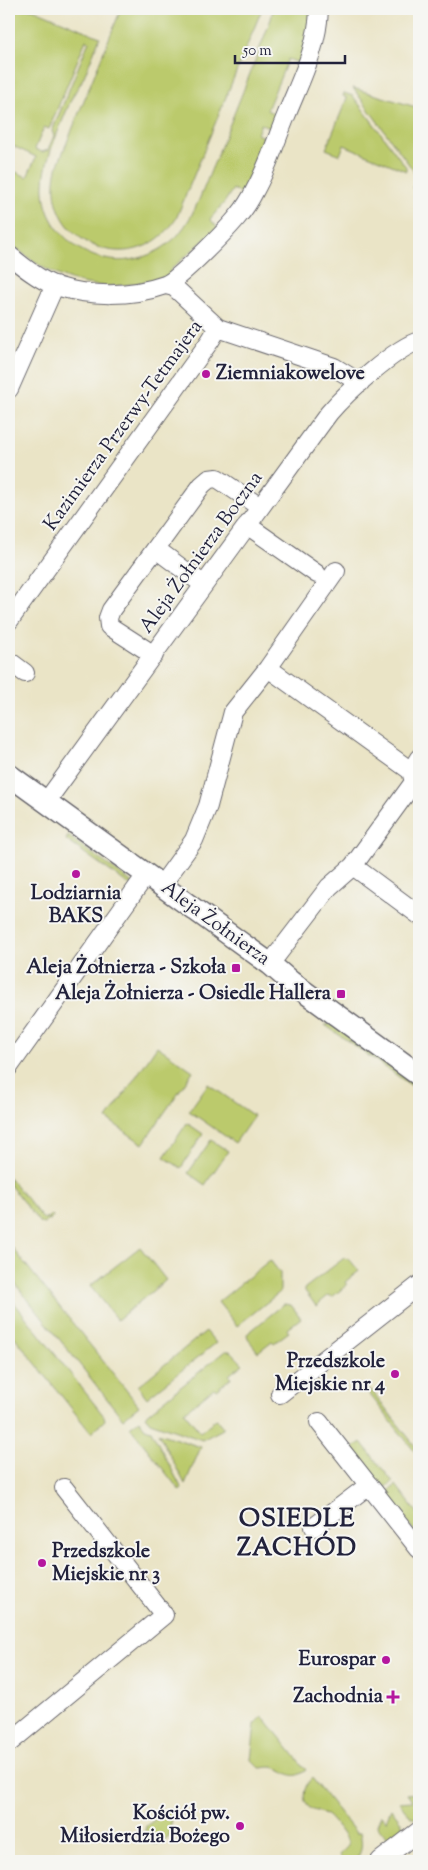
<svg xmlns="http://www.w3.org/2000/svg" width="428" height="1870" viewBox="0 0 428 1870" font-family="'Sorts Mill Goudy',serif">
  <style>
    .green { fill: #bbca6c; stroke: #6e7654; fill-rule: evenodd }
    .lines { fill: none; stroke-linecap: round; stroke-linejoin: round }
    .minor-casing { stroke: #68666c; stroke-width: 20 }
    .tertiary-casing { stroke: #68666c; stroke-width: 24 }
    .minor { stroke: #fff; stroke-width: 18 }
    .tertiary { stroke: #fff; stroke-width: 21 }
    .poi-dot { fill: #b5179e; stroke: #f6f6f2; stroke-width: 2 }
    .labels { text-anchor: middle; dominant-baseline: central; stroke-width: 4; stroke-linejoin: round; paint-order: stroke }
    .poi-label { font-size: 20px; font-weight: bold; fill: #22223b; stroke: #f6f6f2; text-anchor: end }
    .street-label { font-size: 20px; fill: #22223b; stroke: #f6f6f2 }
    .district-label { font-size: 25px; font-weight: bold; letter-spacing: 1px; fill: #22223b; stroke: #f6f6f2 }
  </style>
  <rect width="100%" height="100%" fill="#f6f6f2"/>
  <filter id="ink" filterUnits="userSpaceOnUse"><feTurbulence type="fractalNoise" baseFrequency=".02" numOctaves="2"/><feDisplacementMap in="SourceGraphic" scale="10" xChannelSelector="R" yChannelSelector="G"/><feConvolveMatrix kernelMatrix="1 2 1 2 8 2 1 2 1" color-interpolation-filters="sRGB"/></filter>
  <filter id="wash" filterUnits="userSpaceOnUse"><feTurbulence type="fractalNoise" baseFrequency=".0096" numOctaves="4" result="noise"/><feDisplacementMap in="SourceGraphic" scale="20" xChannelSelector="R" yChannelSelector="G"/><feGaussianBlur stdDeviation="1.12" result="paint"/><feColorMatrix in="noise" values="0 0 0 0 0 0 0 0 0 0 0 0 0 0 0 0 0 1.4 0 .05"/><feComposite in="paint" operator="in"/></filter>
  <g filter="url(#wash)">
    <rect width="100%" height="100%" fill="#eae4c6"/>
    <path class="green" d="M9,9H33L100,37C95,48 85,77 79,86C72,95 67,110 62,122C45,162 30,203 66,238C77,249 90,256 105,259C131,265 160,254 178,235C196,214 204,186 215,161C234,114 253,67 271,19L273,9H312L311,26L299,63L288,59L267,110L277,115L272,128L261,124L257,134L267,139L243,195L233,189L224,203L210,219L218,228L170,270L171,275C103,295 63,289 9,242V169L27,177L36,157L9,144ZM86,40L89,41L52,131L54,136L48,150L42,152L35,149L44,127L49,129Z
      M121,9H262L176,219C133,286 33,239 59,162Z
      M353,88L419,108V191L412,188L416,179L413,170Z
      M344,93L353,96L406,167V171L344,145L340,155L326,149L347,98L343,96Z
      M68,836L133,883L131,886L66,840Z
      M330,1024L335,1026L419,1085V1091L325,1025Z
      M157,1046L193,1071L143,1144L107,1119Z
      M208,1084L254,1116L235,1143L189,1111Z
      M187,1123L203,1134L181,1168L164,1157Z
      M211,1140L228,1151L205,1185L188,1173Z
      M9,1177L44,1220L52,1215L53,1217L44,1224L40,1223L9,1184Z
      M11,1246L139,1406L123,1419L9,1276V1248Z
      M140,1247L166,1280L117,1320L90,1286Z
      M344,1258L349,1259L359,1271L345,1282L347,1285L332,1297L329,1295L316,1306L305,1291V1288Z
      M270,1260L280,1273V1292L237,1326L218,1302Z
      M9,1296L104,1416L105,1420L91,1433L9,1330Z
      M284,1304L291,1305L301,1318L287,1329L289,1332L274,1343L272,1341L258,1352L248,1339L247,1334Z
      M206,1331L216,1343L147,1398L138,1386Z
      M225,1351H230L243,1364L229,1375L231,1378L216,1390L214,1388L184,1412L200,1432L216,1419L223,1427V1429L202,1440L150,1422L145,1416Z
      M367,1391H372L419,1451V1457Z
      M139,1420L145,1428L151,1430L182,1489L180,1491L130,1427Z
      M158,1433L201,1447L185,1484Z
      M361,1442L393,1482L382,1490L351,1450Z
      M396,1485L419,1515V1537L385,1494Z
      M262,1717L266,1720L306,1770C291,1782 288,1771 276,1768C271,1766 264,1768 259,1768L251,1760L255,1724Z
      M312,1778L356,1833H360C363,1844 362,1854 354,1861H342L339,1855L348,1846V1842C342,1833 336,1824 329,1817C324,1812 316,1812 311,1809C300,1801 304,1785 312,1778Z
      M418,1793L419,1794V1820L411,1817L399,1802L412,1801L407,1794Z
      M391,1809C395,1814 401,1820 403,1826C406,1834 396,1842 388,1838C384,1835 380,1829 377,1825L381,1815L386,1821Z
      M168,1810L173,1811L169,1837C160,1845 151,1848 144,1836L146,1826Z"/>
  </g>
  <g filter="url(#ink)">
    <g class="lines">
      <g class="minor-casing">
        <path id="minor" d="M9,255C22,266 39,280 56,286C90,297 131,297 165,285C177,281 229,228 239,215C245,208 251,198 255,190C268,167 276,140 286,116C300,81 318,47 319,9
          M166,285L174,287L218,328L334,367L360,383
          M9,389L55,285
          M247,525L317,574
          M156,549L204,585
          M9,621L210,341L218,328
          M154,655L109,626L108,618L111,610L202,485L209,479L217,478L260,507
          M9,661L25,673
          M268,668L411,771
          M46,802L329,413C346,393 395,348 419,341
          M353,866L419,915
          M161,886L194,840L208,806L233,712L268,668L336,571
          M270,964L329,887L353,866L414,782L411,771L419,758
          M9,1067L146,875
          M280,1394L419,1285
          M319,1422L419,1549
          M314,1527L369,1485
          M9,1743L164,1615L64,1488
          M380,1861L419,1831"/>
      </g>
      <g class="tertiary-casing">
        <path id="tertiary" d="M9,775L270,964L291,982L419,1075"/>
      </g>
      <use href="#minor" class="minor"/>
      <use href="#tertiary" class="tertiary"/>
    </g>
  </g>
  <g class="poi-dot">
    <circle cx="206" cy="374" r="5"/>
    <circle cx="76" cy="874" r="5"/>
    <rect x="231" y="963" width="10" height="10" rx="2.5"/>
    <rect x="336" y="989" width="10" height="10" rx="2.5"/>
    <circle cx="395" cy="1374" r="5"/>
    <circle cx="42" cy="1563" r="5"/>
    <circle cx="386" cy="1660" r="5"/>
    <path d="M390.5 1689.5h5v5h5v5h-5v5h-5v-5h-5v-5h5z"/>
    <circle cx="240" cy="1826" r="5"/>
  </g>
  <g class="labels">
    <g class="poi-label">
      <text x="216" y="374" text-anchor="start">Ziemniakowelove</text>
      <text x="76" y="894" text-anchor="middle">Lodziarnia<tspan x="76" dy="23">BAKS</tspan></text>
      <text x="226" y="968">Aleja Żołnierza - Szkoła</text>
      <text x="331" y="994">Aleja Żołnierza - Osiedle Hallera</text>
      <text x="385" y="1362">Przedszkole<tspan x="385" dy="23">Miejskie nr 4</tspan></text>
      <text x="52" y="1552" text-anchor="start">Przedszkole<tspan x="52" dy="23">Miejskie nr 3</tspan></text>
      <text x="376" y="1660">Eurospar</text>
      <text x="383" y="1697">Zachodnia</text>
      <text x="230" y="1814">Kościół pw.<tspan x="230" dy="23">Miłosierdzia Bożego</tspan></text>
    </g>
    <g class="street-label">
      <text transform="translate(124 426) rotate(-54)">Kazimierza Przerwy-Tetmajera</text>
      <text transform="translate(202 553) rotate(-54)">Aleja Żołnierza Boczna</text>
      <text transform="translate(215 924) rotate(36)">Aleja Żołnierza</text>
    </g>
    <g class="district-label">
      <text x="297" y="1520">OSIEDLE<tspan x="297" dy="29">ZACHÓD</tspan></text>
    </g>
  </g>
  <rect width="428" height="1870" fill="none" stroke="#f6f6f2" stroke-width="30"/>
  <path d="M235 55v8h110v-8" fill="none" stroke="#22223b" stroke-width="2.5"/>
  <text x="243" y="55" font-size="15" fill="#22223b" stroke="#f6f6f2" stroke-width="4" paint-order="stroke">50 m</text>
</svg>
